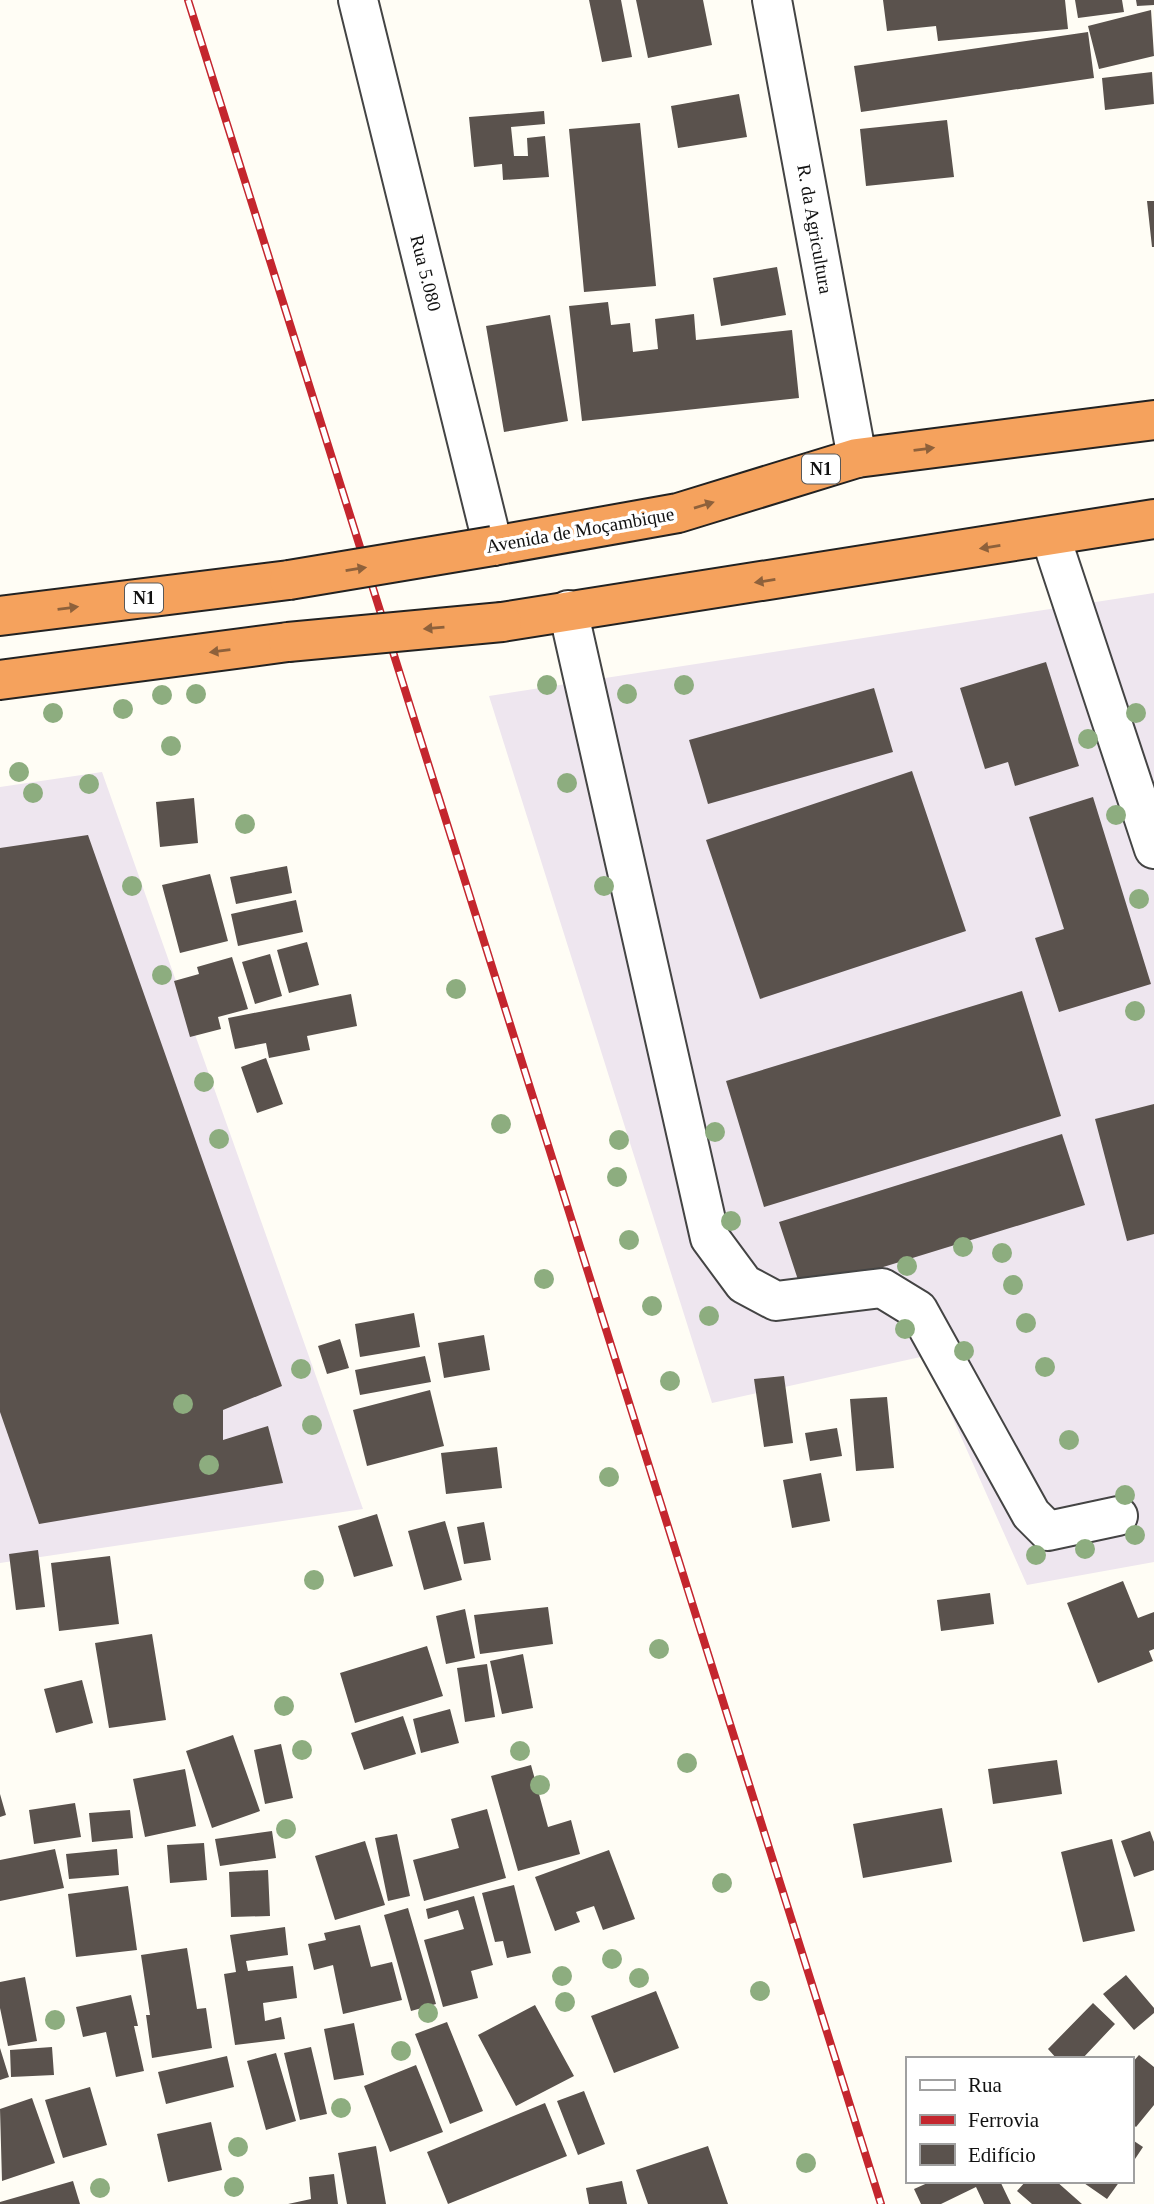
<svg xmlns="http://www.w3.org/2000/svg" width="1154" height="2204" viewBox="0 0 1154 2204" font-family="'Times New Roman',serif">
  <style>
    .industrial { fill: #eee6ef }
    .building { fill: #5a524d }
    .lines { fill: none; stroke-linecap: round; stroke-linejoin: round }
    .minor-casing { stroke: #444; stroke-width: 42 }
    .highway-casing { stroke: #222; stroke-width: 42 }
    .minor { stroke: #fff; stroke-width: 38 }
    .highway { stroke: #f5a25d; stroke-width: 38 }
    .rail-casing { stroke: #c4262e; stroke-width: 8 }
    .rail { stroke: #fff; stroke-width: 5; stroke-dasharray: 16; stroke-linecap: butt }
    .highway-bridge-casing { stroke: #222; stroke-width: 42; stroke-linecap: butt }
    .highway-bridge { stroke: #f5a25d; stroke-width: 38 }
    .tree { fill: #8dad7f }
    .oneway { fill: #8e613b }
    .labels { text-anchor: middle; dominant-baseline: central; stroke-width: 7; stroke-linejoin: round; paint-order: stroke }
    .shield { fill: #fff; stroke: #585858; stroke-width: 2 }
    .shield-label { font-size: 18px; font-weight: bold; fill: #111 }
    .street-label { font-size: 19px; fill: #111; stroke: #fff }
  </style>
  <rect width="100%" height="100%" fill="#fffdf5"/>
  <path class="industrial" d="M1154,593V1562L1027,1585L925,1356L712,1403L489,696Z
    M102,772L363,1509L0,1563V787Z"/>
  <path class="building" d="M589,0H621L632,57L602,62Z
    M636,0H703L712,45L648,58Z
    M883,0H1065L1068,29L938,41L936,26L887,31Z
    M1075,0H1122L1124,12L1078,18Z
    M1136,0H1154V5L1137,6Z
    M1151,10L1154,56L1099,69L1088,26Z
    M1088,32L1094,78L861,112L854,66Z
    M1152,72L1154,104L1105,110L1102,78Z
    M739,94L747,137L678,148L671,106Z
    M544,111L545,124L511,127L514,156H528L527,138L545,136L549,177L503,180L502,164L474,167L469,117Z
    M947,120L954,177L866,186L860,129Z
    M640,123L656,286L584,292L569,129Z
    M1147,201H1154V247H1152Z
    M777,267L786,315L721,326L713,278Z
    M608,302L611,325L630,323L633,352L658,349L655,319L694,314L696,340L792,330L799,398L582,421L569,306Z
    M550,315L568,421L504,432L486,326Z
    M1046,662L1079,766L1015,786L1008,762L985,769L960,688Z
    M874,688L893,752L708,804L689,740Z
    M912,771L966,931L760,999L706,840Z
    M1093,797L1151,984L1059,1012L1035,938L1064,929L1029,817Z
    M194,798L198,843L160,847L156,802Z
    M88,835L282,1386L223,1410V1440L268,1426L283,1483L39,1524L0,1412V848Z
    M287,866L292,893L236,904L230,877Z
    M210,874L228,941L180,953L162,885Z
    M296,900L303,932L238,946L231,914Z
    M307,942L319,985L289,993L277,950Z
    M270,954L282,996L255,1004L242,962Z
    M232,957L248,1009L218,1017L221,1029L190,1037L174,981L199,974L197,967Z
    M1022,991L1061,1116L764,1207L726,1081Z
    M351,994L357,1026L307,1036L310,1050L269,1058L266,1043L235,1049L228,1018Z
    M266,1058L283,1104L257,1113L241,1067Z
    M1154,1104V1234L1127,1241L1095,1119Z
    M1062,1134L1085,1205L802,1292L779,1222Z
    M414,1313L420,1347L360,1357L355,1324Z
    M484,1335L490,1370L444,1378L438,1343Z
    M340,1339L349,1368L327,1374L318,1346Z
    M425,1356L431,1382L360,1395L355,1370Z
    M784,1376L793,1443L764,1447L754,1379Z
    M430,1390L444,1446L367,1466L353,1410Z
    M887,1397L894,1468L856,1471L850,1399Z
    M837,1428L842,1456L810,1461L805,1433Z
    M497,1447L502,1488L446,1494L441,1453Z
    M821,1473L830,1521L792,1528L783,1480Z
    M377,1514L393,1566L354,1577L338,1526Z
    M445,1521L462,1580L424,1590L408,1531Z
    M484,1522L491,1560L464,1564L457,1527Z
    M38,1550L45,1607L16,1610L9,1554Z
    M110,1556L119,1624L59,1631L51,1563Z
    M1123,1581L1138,1618L1154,1612V1649L1149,1651L1153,1661L1098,1683L1067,1603Z
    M990,1593L994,1624L941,1631L937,1600Z
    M548,1607L553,1644L480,1654L474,1615Z
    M465,1609L475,1658L446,1664L436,1616Z
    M152,1634L166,1720L109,1728L95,1643Z
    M427,1646L443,1696L355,1723L340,1673Z
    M523,1654L533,1708L502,1714L490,1661Z
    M487,1664L495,1717L465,1722L457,1668Z
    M82,1680L93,1723L56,1733L44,1689Z
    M450,1709L459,1743L421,1753L413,1719Z
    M403,1716L416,1754L364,1770L351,1733Z
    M233,1735L260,1811L212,1828L186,1751Z
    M281,1744L293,1798L265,1804L254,1750Z
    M1057,1760L1062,1794L993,1804L988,1769Z
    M531,1765L548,1827L571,1820L580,1854L518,1871L491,1776Z
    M185,1769L196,1826L145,1837L133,1779Z
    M0,1794L6,1815L0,1817Z
    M75,1803L81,1837L34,1844L29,1810Z
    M942,1808L952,1862L863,1878L853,1824Z
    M487,1809L506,1878L424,1901L413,1860L459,1848L451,1819Z
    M130,1810L133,1838L92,1842L89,1813Z
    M272,1831L276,1858L220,1866L215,1839Z
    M1150,1831L1154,1842V1870L1134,1877L1121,1841Z
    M397,1834L410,1896L388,1901L375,1838Z
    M1112,1839L1135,1931L1083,1942L1061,1852Z
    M365,1841L385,1905L335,1920L315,1856Z
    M204,1843L207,1880L170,1883L167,1845Z
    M55,1849L64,1888L0,1901V1860Z
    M117,1849L119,1875L69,1879L66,1854Z
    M609,1850L635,1919L603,1930L594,1906L576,1912L580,1922L555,1931L535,1877Z
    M268,1870L270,1916L231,1917L229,1872Z
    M514,1885L531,1953L507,1958L503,1941L495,1942L482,1893Z
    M128,1886L137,1950L76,1957L68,1894Z
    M474,1896L493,1965L471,1971L478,1998L443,2007L424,1940L464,1929L458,1910L428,1919L426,1909Z
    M408,1908L436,2004L411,2011L384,1915Z
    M360,1925L371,1967L392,1962L402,2000L343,2014L333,1965L314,1970L308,1944L326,1940L324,1933Z
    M285,1927L288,1955L246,1961L248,1971L293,1966L297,1998L263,2003L265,2021L281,2017L285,2039L235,2045L224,1974L236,1972L230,1935Z
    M187,1948L197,2009L206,2008L212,2048L152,2058L146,2015H150L141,1955Z
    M1126,1975L1154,2008V2013L1134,2030L1103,1994Z
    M25,1977L37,2041L8,2046L0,2008V1982Z
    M656,1991L679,2048L614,2073L591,2016Z
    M131,1995L138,2026H134L144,2071L116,2077L106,2032L83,2037L76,2007Z
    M1093,2003L1115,2024L1082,2059H1057L1048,2049Z
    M535,2005L574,2076L516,2106L478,2035Z
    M447,2022L483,2111L450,2124L415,2034Z
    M354,2023L364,2075L334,2080L324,2029Z
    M52,2047L54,2075L11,2077L10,2050Z
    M311,2047L327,2114L300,2120L284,2053Z
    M0,2048L9,2077L0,2080Z
    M276,2053L296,2121L266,2130L247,2061Z
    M1139,2055L1154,2067V2105L1136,2127L1131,2123V2064Z
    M227,2056L234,2087L166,2104L158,2072Z
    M416,2065L443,2132L390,2152L364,2086Z
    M90,2087L107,2145L63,2158L45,2100Z
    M584,2091L605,2144L578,2155L557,2101Z
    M32,2098L55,2163L2,2181L0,2109Z
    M545,2103L567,2156L448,2204L427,2152Z
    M211,2122L222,2170L168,2182L157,2134Z
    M1131,2139L1143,2147L1131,2165Z
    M376,2146L386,2204H347L338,2153Z
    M708,2146L728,2204H648L636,2170Z
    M334,2174L338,2204H288L311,2199L309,2177Z
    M73,2181L80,2204H0V2202Z
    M622,2181L627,2204H589L586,2188Z
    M932,2181H1000L1011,2204H984L976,2187L941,2204H921L914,2189Z
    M1026,2181H1056L1082,2204H1032L1017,2191Z
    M1081,2181H1120L1107,2199Z"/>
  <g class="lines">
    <g class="minor-casing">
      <path id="minor" d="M358,0L493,546
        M772,0L857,458
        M1051,538L1154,849
        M568,610L710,1238L744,1284L776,1301L882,1288L918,1310L1031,1514L1048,1531L1118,1516"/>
    </g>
    <g class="highway-casing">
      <path id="highway" d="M493,546L678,513L857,458L1154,420
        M0,616L289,580
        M502,622L1154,519
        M0,680L288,642"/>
    </g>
    <use href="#minor" class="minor"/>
    <use href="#highway" class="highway"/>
    <g class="rail-casing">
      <path id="rail" d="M188,0L881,2204"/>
    </g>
    <use href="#rail" class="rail"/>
    <g class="highway-bridge-casing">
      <path id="highway-bridge" d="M289,580L493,546
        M288,642L502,622"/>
    </g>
    <use href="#highway-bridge" class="highway-bridge"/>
  </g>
  <g class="tree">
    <circle cx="547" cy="685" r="10"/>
    <circle cx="684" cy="685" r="10"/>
    <circle cx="196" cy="694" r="10"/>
    <circle cx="627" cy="694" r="10"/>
    <circle cx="162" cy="695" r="10"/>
    <circle cx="123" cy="709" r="10"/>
    <circle cx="53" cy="713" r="10"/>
    <circle cx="1136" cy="713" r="10"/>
    <circle cx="1088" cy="739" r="10"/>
    <circle cx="171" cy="746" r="10"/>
    <circle cx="19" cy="772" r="10"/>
    <circle cx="567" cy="783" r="10"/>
    <circle cx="89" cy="784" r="10"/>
    <circle cx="33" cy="793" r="10"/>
    <circle cx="1116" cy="815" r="10"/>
    <circle cx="245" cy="824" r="10"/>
    <circle cx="132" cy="886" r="10"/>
    <circle cx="604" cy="886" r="10"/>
    <circle cx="1139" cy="899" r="10"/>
    <circle cx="162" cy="975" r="10"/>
    <circle cx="456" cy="989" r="10"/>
    <circle cx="1135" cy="1011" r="10"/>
    <circle cx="204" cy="1082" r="10"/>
    <circle cx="501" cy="1124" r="10"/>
    <circle cx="715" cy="1132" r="10"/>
    <circle cx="219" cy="1139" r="10"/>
    <circle cx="619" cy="1140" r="10"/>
    <circle cx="617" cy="1177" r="10"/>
    <circle cx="731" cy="1221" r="10"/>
    <circle cx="629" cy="1240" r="10"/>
    <circle cx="963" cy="1247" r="10"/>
    <circle cx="1002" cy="1253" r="10"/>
    <circle cx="907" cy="1266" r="10"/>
    <circle cx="544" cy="1279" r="10"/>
    <circle cx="1013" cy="1285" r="10"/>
    <circle cx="652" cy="1306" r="10"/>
    <circle cx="709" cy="1316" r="10"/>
    <circle cx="1026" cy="1323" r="10"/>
    <circle cx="905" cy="1329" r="10"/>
    <circle cx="964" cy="1351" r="10"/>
    <circle cx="1045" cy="1367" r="10"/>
    <circle cx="301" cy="1369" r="10"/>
    <circle cx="670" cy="1381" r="10"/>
    <circle cx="183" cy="1404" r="10"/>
    <circle cx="312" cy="1425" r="10"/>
    <circle cx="1069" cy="1440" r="10"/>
    <circle cx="209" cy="1465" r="10"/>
    <circle cx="609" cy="1477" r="10"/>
    <circle cx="1125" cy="1495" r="10"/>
    <circle cx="1135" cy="1535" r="10"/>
    <circle cx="1085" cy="1549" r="10"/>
    <circle cx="1036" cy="1555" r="10"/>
    <circle cx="314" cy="1580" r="10"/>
    <circle cx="659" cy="1649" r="10"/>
    <circle cx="284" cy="1706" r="10"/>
    <circle cx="302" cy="1750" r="10"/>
    <circle cx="520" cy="1751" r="10"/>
    <circle cx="687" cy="1763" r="10"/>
    <circle cx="540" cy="1785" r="10"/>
    <circle cx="286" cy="1829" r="10"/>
    <circle cx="722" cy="1883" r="10"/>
    <circle cx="612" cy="1959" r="10"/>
    <circle cx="562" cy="1976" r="10"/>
    <circle cx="639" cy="1978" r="10"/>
    <circle cx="760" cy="1991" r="10"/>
    <circle cx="565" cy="2002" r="10"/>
    <circle cx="428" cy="2013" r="10"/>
    <circle cx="55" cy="2020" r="10"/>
    <circle cx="401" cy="2051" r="10"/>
    <circle cx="341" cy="2108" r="10"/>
    <circle cx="238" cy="2147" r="10"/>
    <circle cx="806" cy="2163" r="10"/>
    <circle cx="234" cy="2187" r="10"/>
    <circle cx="100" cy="2188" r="10"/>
  </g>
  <defs><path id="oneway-solid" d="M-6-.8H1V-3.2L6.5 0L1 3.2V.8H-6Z" transform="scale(1.75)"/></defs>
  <g class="oneway">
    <use href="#oneway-solid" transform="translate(924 449) rotate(-7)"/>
    <use href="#oneway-solid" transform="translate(704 505) rotate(-17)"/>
    <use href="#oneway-solid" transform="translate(990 547) rotate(171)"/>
    <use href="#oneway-solid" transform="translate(356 569) rotate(-9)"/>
    <use href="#oneway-solid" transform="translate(765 581) rotate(171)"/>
    <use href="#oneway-solid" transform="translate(68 608) rotate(-7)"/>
    <use href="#oneway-solid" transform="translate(434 628) rotate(175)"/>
    <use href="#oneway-solid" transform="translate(220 651) rotate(173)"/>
  </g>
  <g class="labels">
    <g class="shield">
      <rect x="802" y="454.5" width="38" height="29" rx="5"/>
      <rect x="125" y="583.5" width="38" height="29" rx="5"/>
    </g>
    <g class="shield-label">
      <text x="821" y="469">N1</text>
      <text x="144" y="598">N1</text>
    </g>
    <g class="street-label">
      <text transform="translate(815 229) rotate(80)">R. da Agricultura</text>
      <text transform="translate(426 273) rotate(76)">Rua 5.080</text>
      <text transform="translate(580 530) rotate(-10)">Avenida de Moçambique</text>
    </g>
  </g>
  <rect x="906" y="2057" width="228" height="126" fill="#ffffff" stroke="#a0a0a0" stroke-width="2"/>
  <rect x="920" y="2080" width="35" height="10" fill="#ffffff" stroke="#a0a0a0" stroke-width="2"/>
  <text x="968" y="2092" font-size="21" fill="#111111">Rua</text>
  <rect x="920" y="2115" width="35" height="10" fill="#c4262e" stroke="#a0a0a0" stroke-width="2"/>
  <text x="968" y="2127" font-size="21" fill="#111111">Ferrovia</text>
  <rect x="920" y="2144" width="35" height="21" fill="#5a524d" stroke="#a0a0a0" stroke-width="2"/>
  <text x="968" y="2162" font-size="21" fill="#111111">Edifício</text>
</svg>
